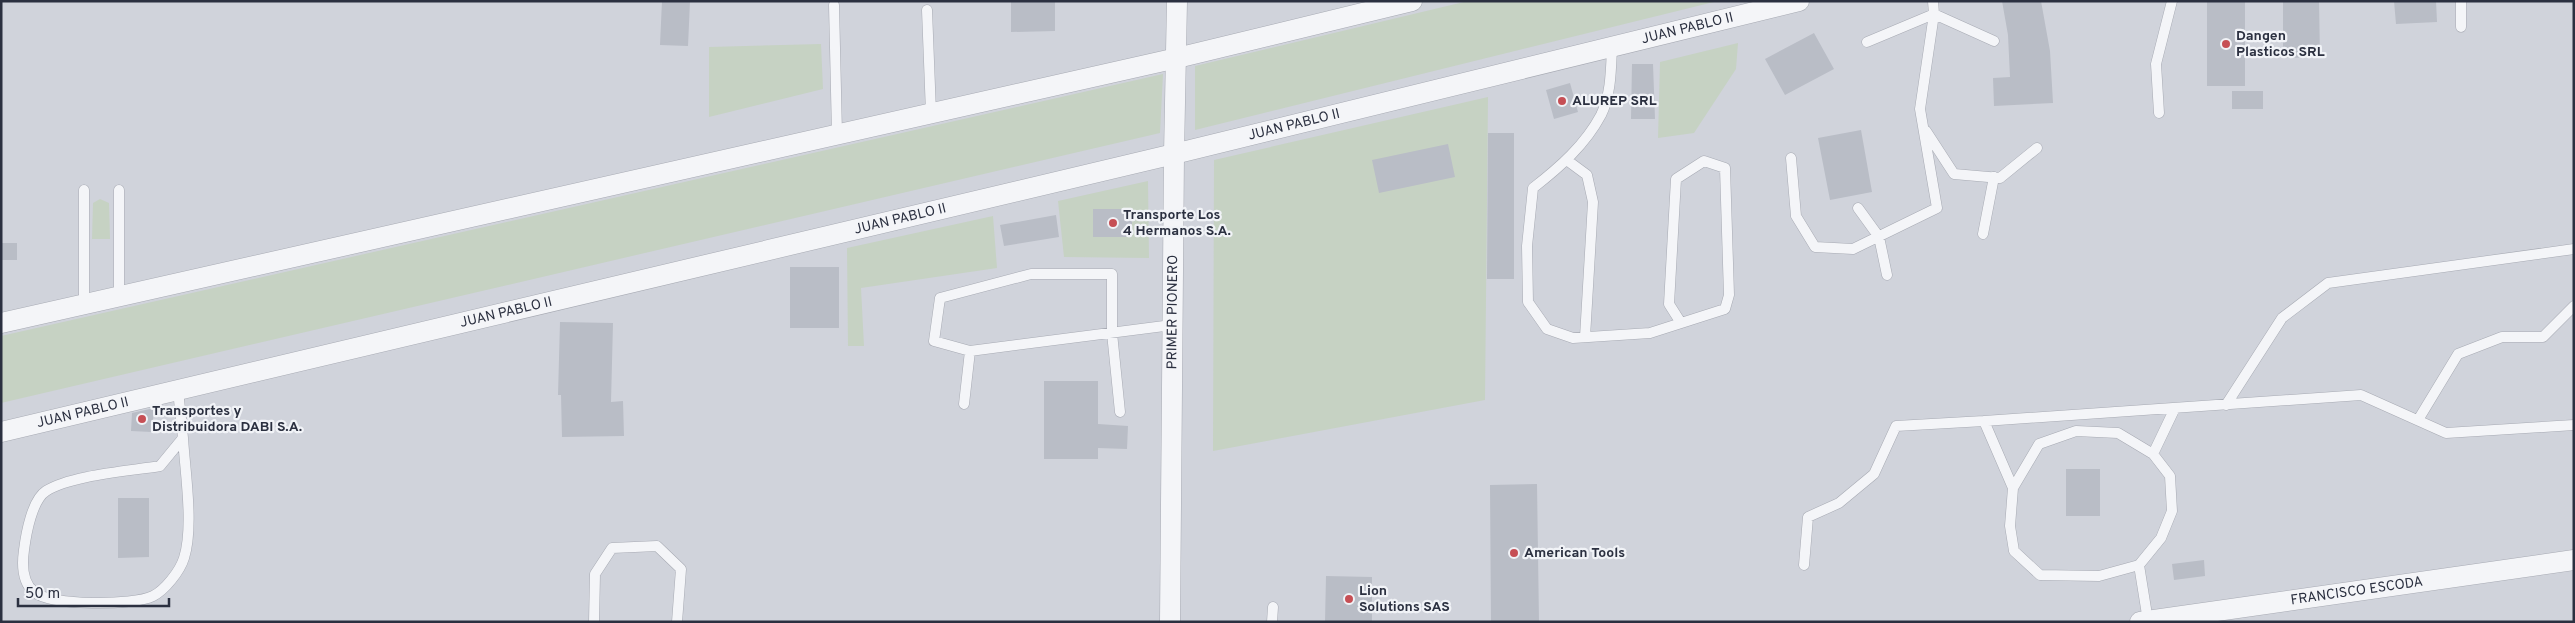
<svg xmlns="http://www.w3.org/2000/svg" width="2575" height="623" viewBox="0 0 2575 623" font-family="Overpass,sans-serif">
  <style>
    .built { fill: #d0d3db }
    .green { fill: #c6d2c3 }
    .building { fill: #b9bdc6 }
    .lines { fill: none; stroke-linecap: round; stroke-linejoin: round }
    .lane-casing { stroke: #a7aab3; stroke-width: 11 }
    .street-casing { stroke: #a7aab3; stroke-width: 21 }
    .lane { stroke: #f4f5f8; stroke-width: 10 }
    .street { stroke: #f4f5f8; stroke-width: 20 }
    .poi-dot { fill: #c64f55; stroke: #f1f3f7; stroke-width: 2 }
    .labels { text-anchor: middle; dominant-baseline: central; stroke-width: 4.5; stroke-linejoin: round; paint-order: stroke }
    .street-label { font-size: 14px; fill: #2b3040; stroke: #f1f3f7 }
    .poi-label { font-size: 14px; font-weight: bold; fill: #2b3040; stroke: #f1f3f7; text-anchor: start }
  </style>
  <rect width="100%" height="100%" fill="#e1e4e9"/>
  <path class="built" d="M1,1H2574V622H1Z"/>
  <path class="green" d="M1468,1H1718L1195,130V66Z
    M1738,43L1736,69L1694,133L1658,138L1660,62Z
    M821,44L823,89L709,117V47Z
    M1163,74L1160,133L1,403V336Z
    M1488,97L1485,400L1213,451L1214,160Z
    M1148,181L1149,258L1064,257L1058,201Z
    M100,199L109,203L110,239H92L93,203Z
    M993,216L997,268L861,288L864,346H848L847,248Z"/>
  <path class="building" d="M662,1H690L688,46L660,45Z
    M1011,1H1055V31L1011,32Z
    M2002,1H2041L2050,51L2053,103L1994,106L1993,78L2010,77L2008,35Z
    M2207,1H2245V86H2207Z
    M2283,1H2319L2320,57L2283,58Z
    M2394,1H2436L2437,22L2396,24Z
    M1814,33L1834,69L1785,95L1765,59Z
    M1632,64H1653L1655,119H1631Z
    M1570,83L1578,112L1554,119L1546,90Z
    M2232,91H2263V109H2232Z
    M1861,130L1872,192L1830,200L1818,138Z
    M1488,133H1514V279H1487Z
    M1448,144L1455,177L1379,193L1372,160Z
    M1093,209H1132V237H1093Z
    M1056,215L1059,237L1004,246L1000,225Z
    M1,243H17V260H1Z
    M790,267H839V328H790Z
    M560,322L613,323L611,402L623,401L624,436L562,437L561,395H558Z
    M1044,381H1098V424L1128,426L1127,449L1098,448V459H1044Z
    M154,408L152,432L131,431L132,413Z
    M2066,469H2100V516H2066Z
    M1537,484L1539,622H1491L1490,485Z
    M118,498H149V557L118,558Z
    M2204,560L2205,576L2174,580L2172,564Z
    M1326,576L1372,577V622H1325Z"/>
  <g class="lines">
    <g class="lane-casing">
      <path id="lane" d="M2461,1V27
        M834,5L837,134
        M927,10L931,113
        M1867,42L1934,14L1933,1
        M1612,47C1611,69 1611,95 1601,115C1585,145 1560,167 1533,188L1527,246L1528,302L1547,329L1573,338L1650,333L1725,309L1729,295L1725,168L1704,161L1676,179L1669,304L1681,323
        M2159,113L2156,64L2172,1
        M1926,131L1954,174L2000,178L2037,148
        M1791,158L1796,216L1815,247L1853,249L1937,208L1920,109L1934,14L1994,41
        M1568,161L1587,175L1593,202L1585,337
        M84,190V304
        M119,190V295
        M1858,208L1879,237L1887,275
        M1983,234L1994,177
        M970,351L1172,325
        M178,390L183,438L160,466C130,471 71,475 46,491C32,500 26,534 24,550C22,564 22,582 34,592C51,606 133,606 153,596C165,590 180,571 184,558C194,527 185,471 183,438
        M964,404L970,351L934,341L940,298L1031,274H1112V333L1120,412
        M2226,405L2282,318L2328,283L2574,249
        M2418,420L2458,354L2502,337H2543L2574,306
        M1984,421L2361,395L2446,433L2574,425
        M2153,454L2175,408
        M1804,565L1808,517L1839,503L1874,474L1896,426L1984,421L2013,488
        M2139,565L2099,576L2040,575L2014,551L2010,526L2013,488L2039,444L2076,431L2118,433L2153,454L2170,476L2172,511L2161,538L2139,565L2148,621
        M594,622L595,574L612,548L657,546L681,569L677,622
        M1272,622L1273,607"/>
    </g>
    <g class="street-casing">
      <g id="street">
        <path d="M1,323L1177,58L1412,1"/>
        <path id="s1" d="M1,432L1174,154L1799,1"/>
        <path id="s2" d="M1170,622L1174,154L1177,1"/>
        <path id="s3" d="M2140,622L2574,560"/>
      </g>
    </g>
    <use href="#lane" class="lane"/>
    <use href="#street" class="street"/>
  </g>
  <g class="poi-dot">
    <circle cx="2226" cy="44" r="5"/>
    <circle cx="1562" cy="101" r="5"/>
    <circle cx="1113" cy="223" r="5"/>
    <circle cx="142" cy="419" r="5"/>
    <circle cx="1514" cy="553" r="5"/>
    <circle cx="1349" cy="599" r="5"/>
  </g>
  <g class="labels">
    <g class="street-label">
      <text stroke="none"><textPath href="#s1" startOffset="1734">JUAN PABLO II</textPath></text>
      <text stroke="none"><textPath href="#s1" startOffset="1329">JUAN PABLO II</textPath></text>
      <text stroke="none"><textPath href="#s1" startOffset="924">JUAN PABLO II</textPath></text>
      <text stroke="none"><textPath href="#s2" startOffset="310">PRIMER PIONERO</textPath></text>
      <text stroke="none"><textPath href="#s1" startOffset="519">JUAN PABLO II</textPath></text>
      <text stroke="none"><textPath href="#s1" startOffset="84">JUAN PABLO II</textPath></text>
      <text stroke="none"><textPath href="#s3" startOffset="219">FRANCISCO ESCODA</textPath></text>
    </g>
    <g class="poi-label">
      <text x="2236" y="36">Dangen<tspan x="2236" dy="16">Plasticos SRL</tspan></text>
      <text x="1572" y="101">ALUREP SRL</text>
      <text x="1123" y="215">Transporte Los<tspan x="1123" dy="16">4 Hermanos S.A.</tspan></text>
      <text x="152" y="411">Transportes y<tspan x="152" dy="16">Distribuidora DABI S.A.</tspan></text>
      <text x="1524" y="553">American Tools</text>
      <text x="1359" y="591">Lion<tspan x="1359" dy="16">Solutions SAS</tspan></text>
    </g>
  </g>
  <rect width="2575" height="623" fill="none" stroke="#2b3040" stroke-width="5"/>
  <path d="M18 598v8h151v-8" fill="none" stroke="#2b3040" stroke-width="2.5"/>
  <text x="25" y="598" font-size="15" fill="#2b3040" stroke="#f1f3f7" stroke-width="4" paint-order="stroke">50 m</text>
</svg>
